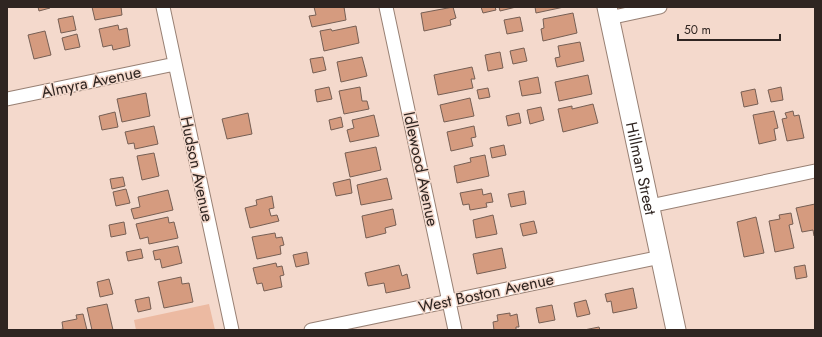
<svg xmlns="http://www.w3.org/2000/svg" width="822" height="337" viewBox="0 0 822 337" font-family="Jost,sans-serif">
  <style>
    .green { fill: #ecbaa2 }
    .building { fill: #d59b7f; stroke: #765f54 }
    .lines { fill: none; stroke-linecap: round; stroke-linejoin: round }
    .street-casing { stroke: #988074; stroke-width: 15 }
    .secondary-casing { stroke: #988074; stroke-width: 21 }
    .street { stroke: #fff; stroke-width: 13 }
    .secondary { stroke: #fff; stroke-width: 19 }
    .labels { text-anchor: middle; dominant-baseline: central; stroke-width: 3; stroke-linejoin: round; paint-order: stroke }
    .street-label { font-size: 16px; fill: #2f2521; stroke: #f4d9cc }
  </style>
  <rect width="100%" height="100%" fill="#f4d9cc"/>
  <path class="green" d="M209,304L215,330H136L134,320Z"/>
  <path class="building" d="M38,7H50V8L39,11Z
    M92,7H121L122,15L95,20Z
    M314,7H344L346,20L312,27L309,16L316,15Z
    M453,7L456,18L450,20L451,25L424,31L421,13Z
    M481,7H495L496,10L483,13Z
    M499,7H516L500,11Z
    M535,7H564L536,13Z
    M573,13L577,33L543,41L541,29L544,28L543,19Z
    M73,16L76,30L61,33L58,19Z
    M520,17L523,31L507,34L504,20Z
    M118,25L119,30L127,28L130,46L113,50L112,45L103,47L99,29Z
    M356,26L359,43L324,51L320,31L331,29L332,31Z
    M45,31L51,55L34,59L28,35Z
    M77,34L80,47L65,50L62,38Z
    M580,42L584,61L557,67L555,58L560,57L558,46Z
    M524,48L527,61L513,64L510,51Z
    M500,52L503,68L488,71L485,55Z
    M323,57L326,70L313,73L310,59Z
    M362,57L367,76L341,82L337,62Z
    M472,67L475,79H471L473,88L438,95L434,75Z
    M588,75L592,94L559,101L555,82Z
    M538,77L541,93L522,96L519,81Z
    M329,87L332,99L317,102L315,90Z
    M360,87L362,101H367L369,109L344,114L339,91Z
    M781,87L783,100L771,102L768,90Z
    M488,88L490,97L479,99L477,90Z
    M755,89L758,104L744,107L741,92Z
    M146,93L150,116L122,122L117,99Z
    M470,98L474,116L444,122L440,105Z
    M593,104L598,123L563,132L558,109L572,106V109Z
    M541,107L544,120L530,124L527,110Z
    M774,111L778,128L774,129L776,140L759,144L753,115Z
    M793,111L794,116L799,115L804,138L787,141L782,119L787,118L785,113Z
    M115,112L118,127L102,130L99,116Z
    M248,113L252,134L227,139L222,119Z
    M519,113L521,123L508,126L506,116Z
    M374,115L379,136L350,142L347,130L354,128L352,120Z
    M341,117L343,127L331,130L329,120Z
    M154,126L158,144L135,149L134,143L128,144L125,132Z
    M474,126L476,137L471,138L473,146L451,151L447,132Z
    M504,145L506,155L492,158L490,148Z
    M376,147L381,170L350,177L345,153Z
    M154,153L159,176L142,180L137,156Z
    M485,155L489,176L457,183L454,166L471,162L470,158Z
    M123,177L125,186L112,189L110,179Z
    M387,178L392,199L361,205L357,185Z
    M350,179L352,193L336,196L333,183Z
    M126,189L130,203L116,206L113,192Z
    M482,189L483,195L491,193L493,202L486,203L487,207L470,210L469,204L463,205L460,193Z
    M168,190L173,210L134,219L131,209L140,207L138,197Z
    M524,191L526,204L511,207L508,194Z
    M272,196L274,208L269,209L271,216L277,215L279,221L250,228L245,208L257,205L256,200Z
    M815,204V235L814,236L813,230L802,232L796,208Z
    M393,209L396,225L385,228L386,233L366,238L362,216Z
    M791,213L793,224L789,225L794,248L775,252L769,221L780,219L779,215Z
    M493,215L497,234L476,238L473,220Z
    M168,217L169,223L174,222L178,238L149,244L148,237L140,239L136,224Z
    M756,217L764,253L744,257L737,222Z
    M534,221L537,233L523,236L520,224Z
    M124,222L126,234L111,237L109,225Z
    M275,233L276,238L282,237L284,245L280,246L281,254L257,259L252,237Z
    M178,246L182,263L162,268L160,259L155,260L153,251Z
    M502,248L506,268L477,274L473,254Z
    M141,249L143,258L128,261L126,252Z
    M307,252L309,264L296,267L293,255Z
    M276,263L277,267L282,266L284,275L280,276L282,287L264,291L262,283L257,284L253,268Z
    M399,265L402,276L407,274L410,288L386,293L384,283L368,286L365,273Z
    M805,265L807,277L796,279L794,267Z
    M181,277L182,284L189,283L193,302L164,308L158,282Z
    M109,279L113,294L100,297L97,282Z
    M633,288L637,308L613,313L611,301L607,302L605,294Z
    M149,297L151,309L138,312L135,300Z
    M586,300L590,314L577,317L574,303Z
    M107,304L113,330H92L87,308Z
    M552,305L555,320L539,323L536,308Z
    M510,313V316L517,314L519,327H516V330H494L493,322L498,321L497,315Z
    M83,314L87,330H58L63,329L62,322L77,319L76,315Z
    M599,327L600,330H584Z"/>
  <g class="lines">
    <g class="street-casing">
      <path id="street" d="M163,7L232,330
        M386,7L455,330
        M609,18L660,7
        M7,99L175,64
        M650,206L815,171
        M311,330L661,257"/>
    </g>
    <g class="secondary-casing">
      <g id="secondary">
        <path id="s1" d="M607,7L676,330"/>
      </g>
    </g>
    <use href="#street" class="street"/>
    <use href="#secondary" class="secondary"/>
  </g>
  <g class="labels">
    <g class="street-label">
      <text transform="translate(91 82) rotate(-12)">Almyra Avenue</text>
      <text transform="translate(197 169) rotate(78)">Hudson Avenue</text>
      <text transform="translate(421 169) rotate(78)">Idlewood Avenue</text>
      <text stroke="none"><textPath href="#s1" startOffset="165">Hillman Street</textPath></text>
      <text transform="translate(486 293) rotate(-12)">West Boston Avenue</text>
    </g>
  </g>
  <rect width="822" height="337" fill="none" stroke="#2f2521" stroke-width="16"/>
  <path d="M678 34v6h102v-6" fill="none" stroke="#2f2521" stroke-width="2"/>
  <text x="684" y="34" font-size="12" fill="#2f2521" stroke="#f4d9cc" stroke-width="3" paint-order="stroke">50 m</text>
</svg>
